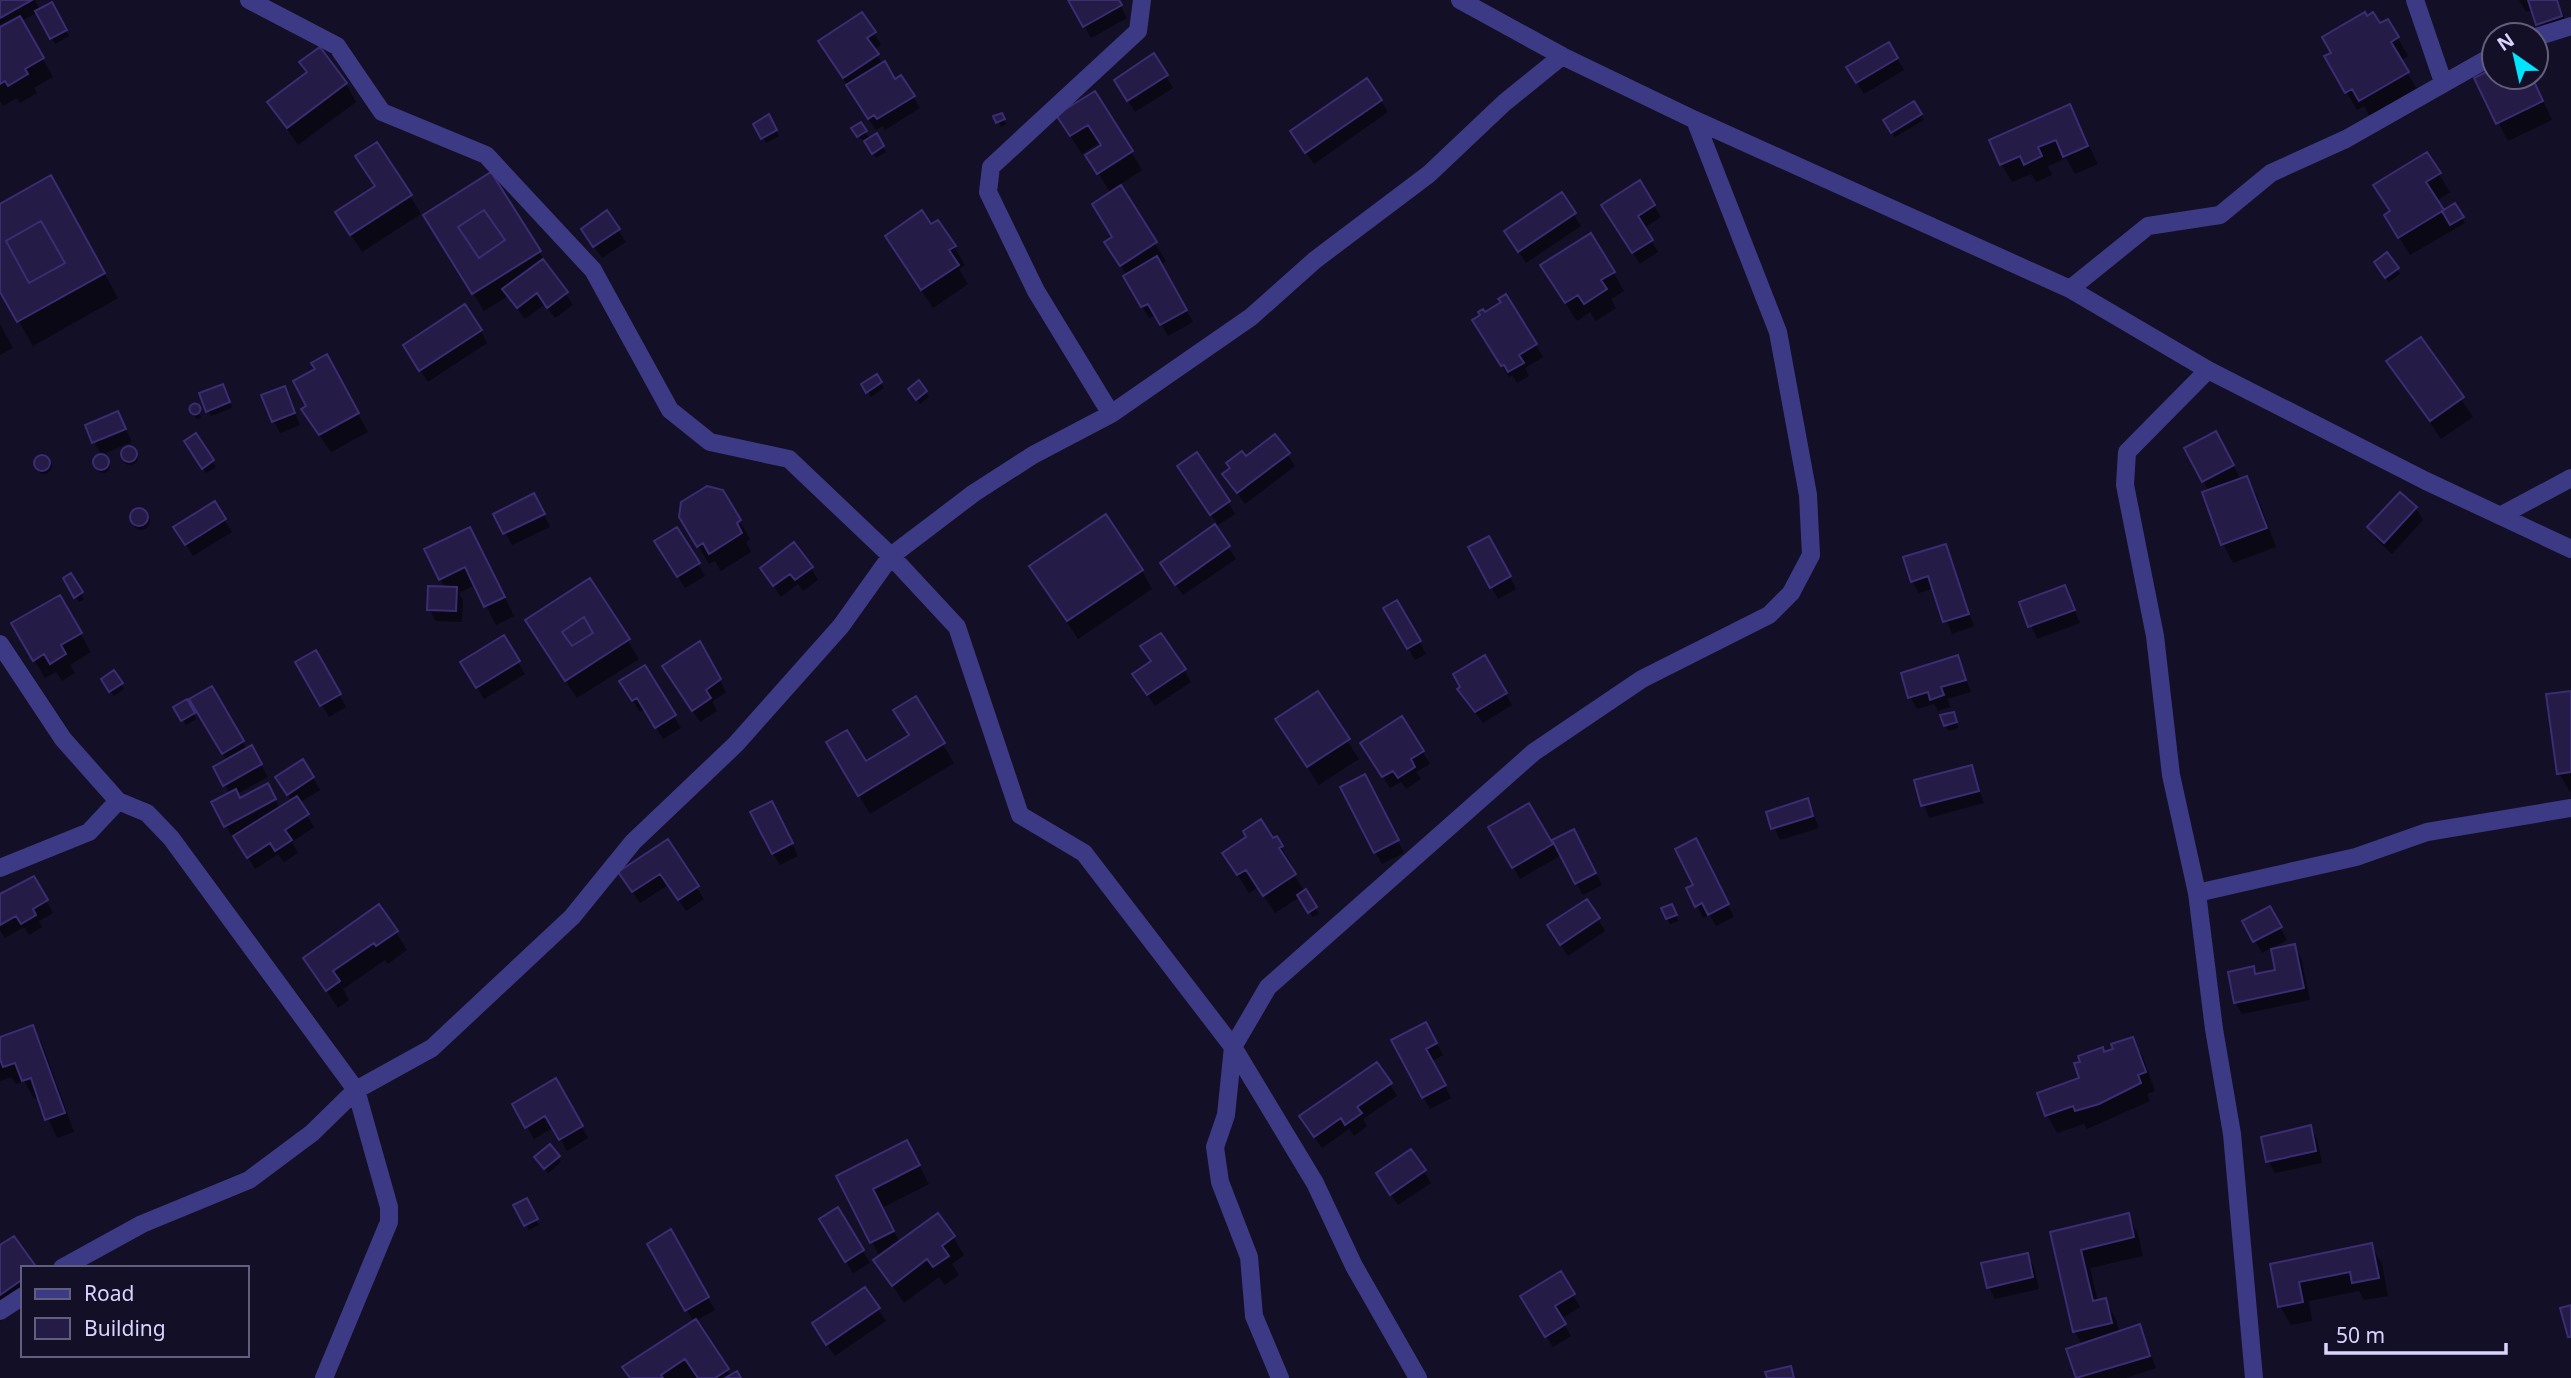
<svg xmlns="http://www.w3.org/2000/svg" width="2571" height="1378" viewBox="0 0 2571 1378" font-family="'Noto Sans',sans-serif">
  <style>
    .shadow { fill: #0007 }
    .building { fill: #241b47; stroke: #3b2d73; stroke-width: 2; fill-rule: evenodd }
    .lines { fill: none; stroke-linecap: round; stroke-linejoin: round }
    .minor { stroke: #3d3a85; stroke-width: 18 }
  </style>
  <rect width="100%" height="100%" fill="#130f26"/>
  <path class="shadow" d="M0,0H35L40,10L51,4L69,36L55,44L38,12L21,21L53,77L34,88L37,93L20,103L17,98L3,106L0,101Z
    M1070,0H1117L1127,18L1091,38Z
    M2519,0H2558L2568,28L2545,36L2533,10L2526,12Z
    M2388,21L2408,56L2400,61L2418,91L2371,119L2364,106L2357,110L2326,57Z
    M874,33L881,45L873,50L895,81L913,96L920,108L885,130L883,126L876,130L827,54Z
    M1888,44L1904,70L1864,94L1849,68Z
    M1154,56L1173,88L1135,112L1116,80Z
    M302,63L346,84L356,102L298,145L269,103L307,73Z
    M2494,70V77H2532L2552,120L2508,141L2476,79Z
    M1095,93L1142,170L1119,185L1166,261L1160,265L1193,322L1168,336L1156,315L1149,318L1143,308L1156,301L1127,275L1117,261L1111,194L1088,156L1103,146L1100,142L1082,154L1069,134Z
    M1381,101L1388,112L1314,164L1300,144Z
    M1914,103L1924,120L1895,137L1885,121Z
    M2069,106L2098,164L2075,174L2066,158L2048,166L2052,175L2036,182L2031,174L2012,182L2001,164Z
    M1001,115L1006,124L1001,127L996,117Z
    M768,117L779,136L766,143L755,124Z
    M861,124L870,140L876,136L886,152L876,158L854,129Z
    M2439,174L2450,192L2436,201L2443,212L2455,206L2465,223L2410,255L2397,234L2392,212L2376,186Z
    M1561,195L1581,226L1526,263L1513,243Z
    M410,196L421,214L362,252L348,230Z
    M65,202L118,298L33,346L0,288V206Z
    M1654,206L1661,217L1644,228L1658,252L1640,264L1610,217Z
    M607,213L626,242L602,258L590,241Z
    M931,227L954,247L965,265L959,269L968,284L933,308L898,255Z
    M436,234L539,252L573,305L555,318L545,304L525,319L508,296L484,311Z
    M2379,268L2397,269L2400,274L2389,282Z
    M1613,272L1624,291L1611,299L1616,308L1596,321L1590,312L1577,321L1553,284Z
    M1506,296L1543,357L1525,368L1529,376L1517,383L1512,375L1509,377L1482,333L1485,314L1503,303Z
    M0,324L13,348L0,355Z
    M481,331L487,343L428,382L412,358Z
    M2420,339L2473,417L2441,439L2389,361Z
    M337,375L368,432L331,452L314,428L309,407Z
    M876,376L884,388L871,397L863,384Z
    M919,383L929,397L920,404L913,395Z
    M284,388L300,425L280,433L274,421Z
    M226,391L232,408L211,416L208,411Z
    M197,406L201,418L196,419L192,408Z
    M118,413L132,442L101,455L87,426Z
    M195,436L216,467L206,473L186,442Z
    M1275,436L1295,466L1245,504L1224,474Z
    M2222,445L2241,480L2247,478L2257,496L2276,547L2233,563L2223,544L2209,491L2186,449Z
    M122 457a8 8 0 1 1 16 0a8 8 0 1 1-16 0Z
    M36 466a8 8 0 1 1 16 0a8 8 0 1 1-16 0Z
    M96 466a7 7 0 1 1 14 0a7 7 0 1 1-14 0Z
    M1186,478L1228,502L1235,514L1218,525Z
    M722,492L750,539L746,542L751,552L721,571L715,561L709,564L681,517Z
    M2401,494L2416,508L2423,520L2392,554L2377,540L2370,528Z
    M214,503L232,532L193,556L176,528Z
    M541,508L550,527L512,545L495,514Z
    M132 521a9 9 0 1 1 18 0a9 9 0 1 1-18 0Z
    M1215,527L1236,559L1183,595L1169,575Z
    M1945,546L1974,626L1952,634L1934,588L1919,593L1912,581Z
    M480,547L514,616L496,625L475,585L459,593L463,601L462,622L436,621L429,609L446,588L440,579Z
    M1470,548L1496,550L1516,589L1498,599Z
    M663,553L698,564L705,576L685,588Z
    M762,568H811L818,580L803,591L798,584L781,597Z
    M1142,571L1152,589L1078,639L1042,585Z
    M70,576L84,599L79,602L65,579Z
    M590,581L639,659L577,698L538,639Z
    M2064,587L2080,623L2037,639L2021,603Z
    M59,597L91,652L70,665L75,673L62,681L56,672L45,678L13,624Z
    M1397,602L1426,654L1415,660L1385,609Z
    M503,637L525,674L484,699L462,663Z
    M699,643L726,692L712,702L717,711L700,722L671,679Z
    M316,653L346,707L329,717L298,662Z
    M1957,657L1971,692L1947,699L1950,707L1938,711L1934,704L1917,709L1910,697Z
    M1485,658L1512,705L1483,723L1459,690Z
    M1152,662L1184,670L1191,682L1155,706L1141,686Z
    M644,667L681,728L663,739L645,709L640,712L621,682Z
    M113,672L124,689L114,696L103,679Z
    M211,688L247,750L251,748L268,777L237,794L240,801L267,786L280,808L292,801L278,777L303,761L320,790L299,803L314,827L292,842L298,853L284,862L278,854L255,869L236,837L233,838L213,803L230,794L215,768L227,761L191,700Z
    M2571,693V792H2570L2559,773Z
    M1317,694L1359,759L1319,785L1288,738Z
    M916,699L954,763L870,814L828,743L865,764L910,736Z
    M186,702L196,719L186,725L176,708Z
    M1402,719L1430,764L1416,772L1421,779L1406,789L1401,782L1390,788L1369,755Z
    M1956,719L1958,728L1949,731L1945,726Z
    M1971,767L1984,803L1929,818L1916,781Z
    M1371,788L1404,853L1382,864L1375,852Z
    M1807,800L1819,828L1780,840L1768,813Z
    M778,816L798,856L780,865L773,853Z
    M1491,828L1550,843L1573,831L1602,885L1583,895L1561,855L1520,879Z
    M1273,840L1281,847L1292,865L1289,867L1319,914L1313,917L1300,897L1275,913L1258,887L1249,893L1235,871Z
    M667,842L704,899L686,911L668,885L640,903L628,885Z
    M1702,853L1734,917L1716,926L1710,915L1703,918L1697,906L1695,886Z
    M33,878L53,913L39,921L42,927L29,935L24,927L5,938L0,930V896Z
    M1587,901L1605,931L1568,956L1556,937Z
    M2270,909L2287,940L2262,953L2245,922Z
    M1675,911L1678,921L1670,924L1667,918Z
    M396,932L407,950L388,964L385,960L343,989L349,1000L338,1008L305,958Z
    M2294,946L2301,958L2310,1000L2242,1014L2235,1002L2253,968L2257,976L2277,971Z
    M1426,1024L1443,1055L1432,1061L1451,1098L1430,1109L1423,1097Z
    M33,1027L43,1046L74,1132L57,1138L39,1097L34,1099L24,1081L16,1084L11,1077L0,1081V1039Z
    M2133,1039L2143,1057L2155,1091L2147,1094L2150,1101L2087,1129L2084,1124L2057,1133L2047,1115L2105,1054Z
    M555,1081L588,1138L567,1151L554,1127L534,1139L514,1105Z
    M1390,1084L1397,1096L1363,1119L1367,1126L1354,1136L1349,1129L1322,1148L1308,1128Z
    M2310,1127L2317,1139L2322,1163L2275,1173L2268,1161Z
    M1411,1152L1431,1183L1398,1205L1385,1186Z
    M558,1157L561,1162L548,1173L540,1162Z
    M917,1161L929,1184L882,1208L900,1243L953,1237L964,1255L952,1264L959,1275L945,1285L939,1277L904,1303L876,1261L880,1257L839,1177Z
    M526,1201L539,1225L529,1230L516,1206Z
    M838,1210L870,1263L853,1273L821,1220Z
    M2128,1215L2138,1234L2143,1256L2090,1268L2098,1302L2105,1300L2116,1319L2119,1333L2139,1326L2156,1368L2126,1378H2078L2068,1351L2083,1346L2075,1332L2052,1233Z
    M670,1232L715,1310L695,1321L731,1376L739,1378H631L694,1322L649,1244Z
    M2371,1245L2382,1264L2388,1296L2364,1300L2359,1291L2309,1301L2312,1321L2291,1325L2280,1306L2272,1265Z
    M0,1249L23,1268V1305L0,1321Z
    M2027,1255L2034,1267L2039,1289L1995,1299L1989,1287Z
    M1560,1274L1580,1307L1561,1319L1571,1336L1553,1347L1523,1297Z
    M865,1289L886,1321L835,1356L821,1336Z"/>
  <path class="building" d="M0,0H32L0,18Z
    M1068,0H1119L1122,5L1083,27Z
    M2528,0H2557L2562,16L2536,25Z
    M52,2L67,30L50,39L35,11Z
    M862,12L876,32L867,38L879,54L843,78L818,41Z
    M2365,12L2367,16L2373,12L2380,23L2388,19L2399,37L2391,42L2409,72L2359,101L2352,89L2345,93L2324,56L2331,53L2322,37Z
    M20,16L44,58L25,69L28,74L8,86L5,81L0,84V27Z
    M1889,42L1898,58L1856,83L1846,67Z
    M320,47L347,83L287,128L267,102L307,72L299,62Z
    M1154,53L1168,75L1127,101L1114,80Z
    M885,61L895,79L901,75L915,96L877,119L874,115L868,119L846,85Z
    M2494,68V77H2532L2543,101L2496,124L2474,78Z
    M1367,78L1382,100L1305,153L1290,131Z
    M1095,91L1133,151L1097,174L1085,155L1101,145L1088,125L1070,136L1056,115Z
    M1914,101L1922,114L1891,133L1883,120Z
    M2070,104L2088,146L2063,157L2056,140L2038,147L2042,156L2024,165L2020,156L2000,165L1989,140Z
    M1002,113L1005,119L996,123L993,116Z
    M769,114L777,130L761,139L753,124Z
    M861,122L867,131L857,137L851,128Z
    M877,133L884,146L872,154L864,141Z
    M377,142L412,195L350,235L335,212L375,186L355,156Z
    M2427,152L2441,173L2426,182L2444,210L2398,238L2384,215L2390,211L2373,185Z
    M491,172L541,251L472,294L423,215ZM484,210L505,240L479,258L458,227Z
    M51,175L105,273L17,322L0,292V204ZM41,221L65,263L29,283L6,241Z
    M1640,180L1655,205L1638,216L1653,240L1632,253L1601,205Z
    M1121,185L1157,242L1120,266L1104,242L1112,237L1092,204Z
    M1562,192L1576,213L1518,252L1504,231Z
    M2455,203L2464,217L2450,225L2442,211Z
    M484,210L505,240L479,258L458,227Z
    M607,210L620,229L593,247L581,229Z
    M922,210L931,224L938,220L956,246L949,250L959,265L921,290L885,236Z
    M41,221L65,263L29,283L6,241Z
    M1591,233L1615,272L1601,280L1607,289L1584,304L1578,295L1565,303L1540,265Z
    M2387,252L2399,268L2385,278L2374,262Z
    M1157,256L1187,310L1160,325L1148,304L1141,307L1123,276Z
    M543,259L568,292L547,308L537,293L517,308L502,289Z
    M1506,294L1537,344L1519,355L1524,363L1508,372L1504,365L1501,366L1472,320L1480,315L1478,312L1483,309L1485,312L1501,302L1498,299Z
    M465,304L482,330L419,371L403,345Z
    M2421,337L2464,397L2430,421L2386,361Z
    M327,354L359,413L319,435L301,409L306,406L293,381L315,369L311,363Z
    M877,374L882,382L866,393L861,384Z
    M919,380L927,391L916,400L908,389Z
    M223,384L230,402L206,412L199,393Z
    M285,386L295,413L272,422L261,395Z
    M189.5 409a5.5 5.5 0 1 1 11 0a5.5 5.5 0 1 1-11 0Z
    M118,411L126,429L92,443L85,425Z
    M2216,431L2234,465L2202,482L2184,448Z
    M196,433L214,460L202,469L184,441Z
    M1275,434L1290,453L1237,493L1222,474L1230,468L1226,463L1242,451L1246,456Z
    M121 454a8 8 0 1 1 16 0a8 8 0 1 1-16 0Z
    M1197,452L1230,501L1210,515L1177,466Z
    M93 462a8 8 0 1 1 16 0a8 8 0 1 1-16 0Z
    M34 463a8 8 0 1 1 16 0a8 8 0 1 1-16 0Z
    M2247,476L2267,528L2221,545L2202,492Z
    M707,486L723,490L741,520L737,523L742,533L709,554L703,543L697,547L679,517L681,502Z
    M2400,492L2417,507L2384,543L2367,527Z
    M534,493L545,514L503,534L493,514Z
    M215,501L226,519L185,545L173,527Z
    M130 517a9 9 0 1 1 18 0a9 9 0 1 1-18 0Z
    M1106,514L1143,570L1067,621L1029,566Z
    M1215,524L1230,546L1175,585L1160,563Z
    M470,527L505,597L484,607L465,567L439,580L424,549Z
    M677,527L700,563L677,577L654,541Z
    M1489,536L1511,576L1490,588L1468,547Z
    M794,542L813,567L795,580L790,574L773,586L760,568Z
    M1946,544L1969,614L1943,622L1928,576L1911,582L1903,557Z
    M71,573L83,592L74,598L63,578Z
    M590,578L630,639L565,681L525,620ZM584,617L593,633L572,646L562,632Z
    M2065,585L2075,610L2028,627L2019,602Z
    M428,586L457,587L456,611L427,610Z
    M60,595L82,633L61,645L66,654L50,664L44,654L33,661L11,623Z
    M1397,600L1421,641L1407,649L1383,608Z
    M584,617L593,633L572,646L562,632Z
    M1161,633L1186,669L1147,695L1132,674L1151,661L1140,646Z
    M504,635L520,661L476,688L460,662Z
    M700,641L721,679L706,690L711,698L692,711L662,666Z
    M316,650L341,694L320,706L295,662Z
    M1485,655L1507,693L1475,712L1457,689L1460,687L1453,674Z
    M1958,655L1966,680L1941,687L1944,695L1930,700L1928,692L1908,698L1901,673Z
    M645,665L676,715L655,728L637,698L632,701L619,681Z
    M114,670L123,683L109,692L101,679Z
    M212,686L244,741L222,754L189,699Z
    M1318,691L1350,739L1307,767L1275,719Z
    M2571,691V772L2557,774L2546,694Z
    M916,696L945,743L858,796L826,742L847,730L866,761L909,735L893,710Z
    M187,699L195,713L181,721L173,707Z
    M1954,712L1957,722L1944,726L1940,715Z
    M1402,716L1424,751L1411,759L1415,767L1398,778L1393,771L1382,777L1360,743Z
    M252,745L262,764L223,786L213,767Z
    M303,759L314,777L287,795L275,777Z
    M1972,765L1979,791L1921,806L1914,780Z
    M1365,774L1399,840L1374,853L1340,787Z
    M268,783L276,799L224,827L211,802L236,789L240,798Z
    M297,796L309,814L285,830L292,840L275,851L270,843L247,858L233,836Z
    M1808,798L1813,816L1771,829L1766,812Z
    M772,801L793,843L772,854L750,812Z
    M1529,803L1553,844L1512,868L1488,827Z
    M1261,819L1273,838L1277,836L1283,846L1279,848L1296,874L1263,896L1246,870L1237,875L1222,853L1246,837L1243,831Z
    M1574,829L1596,873L1575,884L1552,840Z
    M1696,838L1729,904L1708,915L1702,903L1695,907L1686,888L1693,885L1675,849Z
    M668,839L699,886L678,900L660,874L632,892L618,872Z
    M34,876L48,900L33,909L36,915L21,924L16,916L0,925V894Z
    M1306,889L1317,907L1308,913L1297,895Z
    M1587,899L1600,918L1560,945L1547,925Z
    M379,904L398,931L376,946L374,943L333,971L340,981L326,991L303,958Z
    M1672,904L1677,915L1666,919L1661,908Z
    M2270,906L2282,927L2253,942L2242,921Z
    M2295,944L2304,988L2234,1003L2228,972L2254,966L2255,974L2275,970L2271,949Z
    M1426,1022L1437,1043L1426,1049L1446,1085L1422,1098L1391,1040Z
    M33,1025L65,1113L45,1120L31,1078L22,1081L15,1063L3,1067L0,1059V1037Z
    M2133,1037L2146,1072L2138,1075L2141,1083L2099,1104L2075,1111L2073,1106L2045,1116L2037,1093L2079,1078L2074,1063L2080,1062L2078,1056L2103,1047L2104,1052L2113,1049L2111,1044Z
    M1377,1062L1392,1083L1357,1107L1362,1113L1345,1125L1341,1118L1314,1137L1299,1116Z
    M556,1078L583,1126L559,1140L545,1116L525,1128L512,1104Z
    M2311,1125L2316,1151L2266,1162L2261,1137Z
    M907,1140L920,1165L873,1189L894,1231L870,1243L836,1176Z
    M550,1144L560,1156L544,1169L534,1157Z
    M1411,1149L1426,1170L1390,1195L1376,1173Z
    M527,1198L538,1219L524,1226L513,1205Z
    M838,1207L864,1250L845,1262L819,1219Z
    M938,1213L955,1236L942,1246L949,1256L933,1267L927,1259L892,1286L873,1260Z
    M2129,1213L2134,1237L2081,1250L2093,1301L2106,1298L2112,1323L2073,1332L2050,1232Z
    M671,1229L709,1297L685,1311L647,1244Z
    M14,1236L37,1268H23V1279L0,1295V1245Z
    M2372,1243L2379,1278L2352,1283L2350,1272L2299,1282L2303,1302L2278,1307L2270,1264Z
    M2028,1253L2033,1277L1987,1288L1981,1263Z
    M1561,1271L1575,1294L1555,1306L1566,1324L1545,1337L1520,1296Z
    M865,1287L880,1308L826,1345L812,1323Z
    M2571,1305V1337H2568L2560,1308Z
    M696,1319L729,1369L715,1378H698L685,1359L661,1375L663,1378H630L622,1367Z
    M2140,1324L2150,1356L2076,1378L2066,1349Z
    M1791,1366L1794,1378H1767L1765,1372Z
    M737,1371L741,1378H725Z"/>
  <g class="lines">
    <path class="minor" d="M249,0L337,46L382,112L486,155L593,270L670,410L710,442L789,459L891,556L957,627L1020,815L1084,853L1233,1047L1315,1183L1354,1266L1418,1378
      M1460,0L1562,56L1695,120L2070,289L2208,370L2426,481L2571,549
      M2415,0L2443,82
      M2536,37L2571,26
      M2070,289L2148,226L2220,215L2271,173L2346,139L2494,55
      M2208,370L2127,452L2125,485L2155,636L2171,775L2197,893L2214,1029L2232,1134L2254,1378
      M1111,414L1036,291L988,192L991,167L1138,31L1142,0
      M2500,516L2571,478
      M0,644L63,739L118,801L147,813L171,838L356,1090L389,1207V1222L324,1378
      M0,868L89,832L118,801
      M2197,893L2356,857L2427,832L2571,808
      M62,1268L142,1224L249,1180L312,1133L356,1090L432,1048L572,917L633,842L736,744L841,626L891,556L974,493L1033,455L1111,414L1251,317L1315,260L1429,174L1504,103L1562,56
      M0,1311L23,1296
      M1280,1378L1254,1316L1249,1257L1220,1182L1215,1147L1226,1115L1233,1047L1268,987L1534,752L1642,679L1769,615L1791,593L1811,555L1808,495L1778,332L1695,120"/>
  </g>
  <rect x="21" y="1266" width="228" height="91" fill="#130f26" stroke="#625e7d" stroke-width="2"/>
  <rect x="35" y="1289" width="35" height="10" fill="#3d3a85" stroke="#625e7d" stroke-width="2"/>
  <text x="84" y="1301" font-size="21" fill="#d9d4ff">Road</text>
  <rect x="35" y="1318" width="35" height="21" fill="#241b47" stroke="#625e7d" stroke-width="2"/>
  <text x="84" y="1336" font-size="21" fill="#d9d4ff">Building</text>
  <g transform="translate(2515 56) rotate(326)"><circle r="33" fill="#130f26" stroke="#625e7d" stroke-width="2"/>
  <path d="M0-5L12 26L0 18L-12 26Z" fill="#00e5ff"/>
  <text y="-10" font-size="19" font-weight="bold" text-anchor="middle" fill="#d9d4ff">N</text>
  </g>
  <path d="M2326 1343v10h180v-10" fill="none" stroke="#d9d4ff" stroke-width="3.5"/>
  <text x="2336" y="1343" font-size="21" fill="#d9d4ff" stroke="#130f26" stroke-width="5" paint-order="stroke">50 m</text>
</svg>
